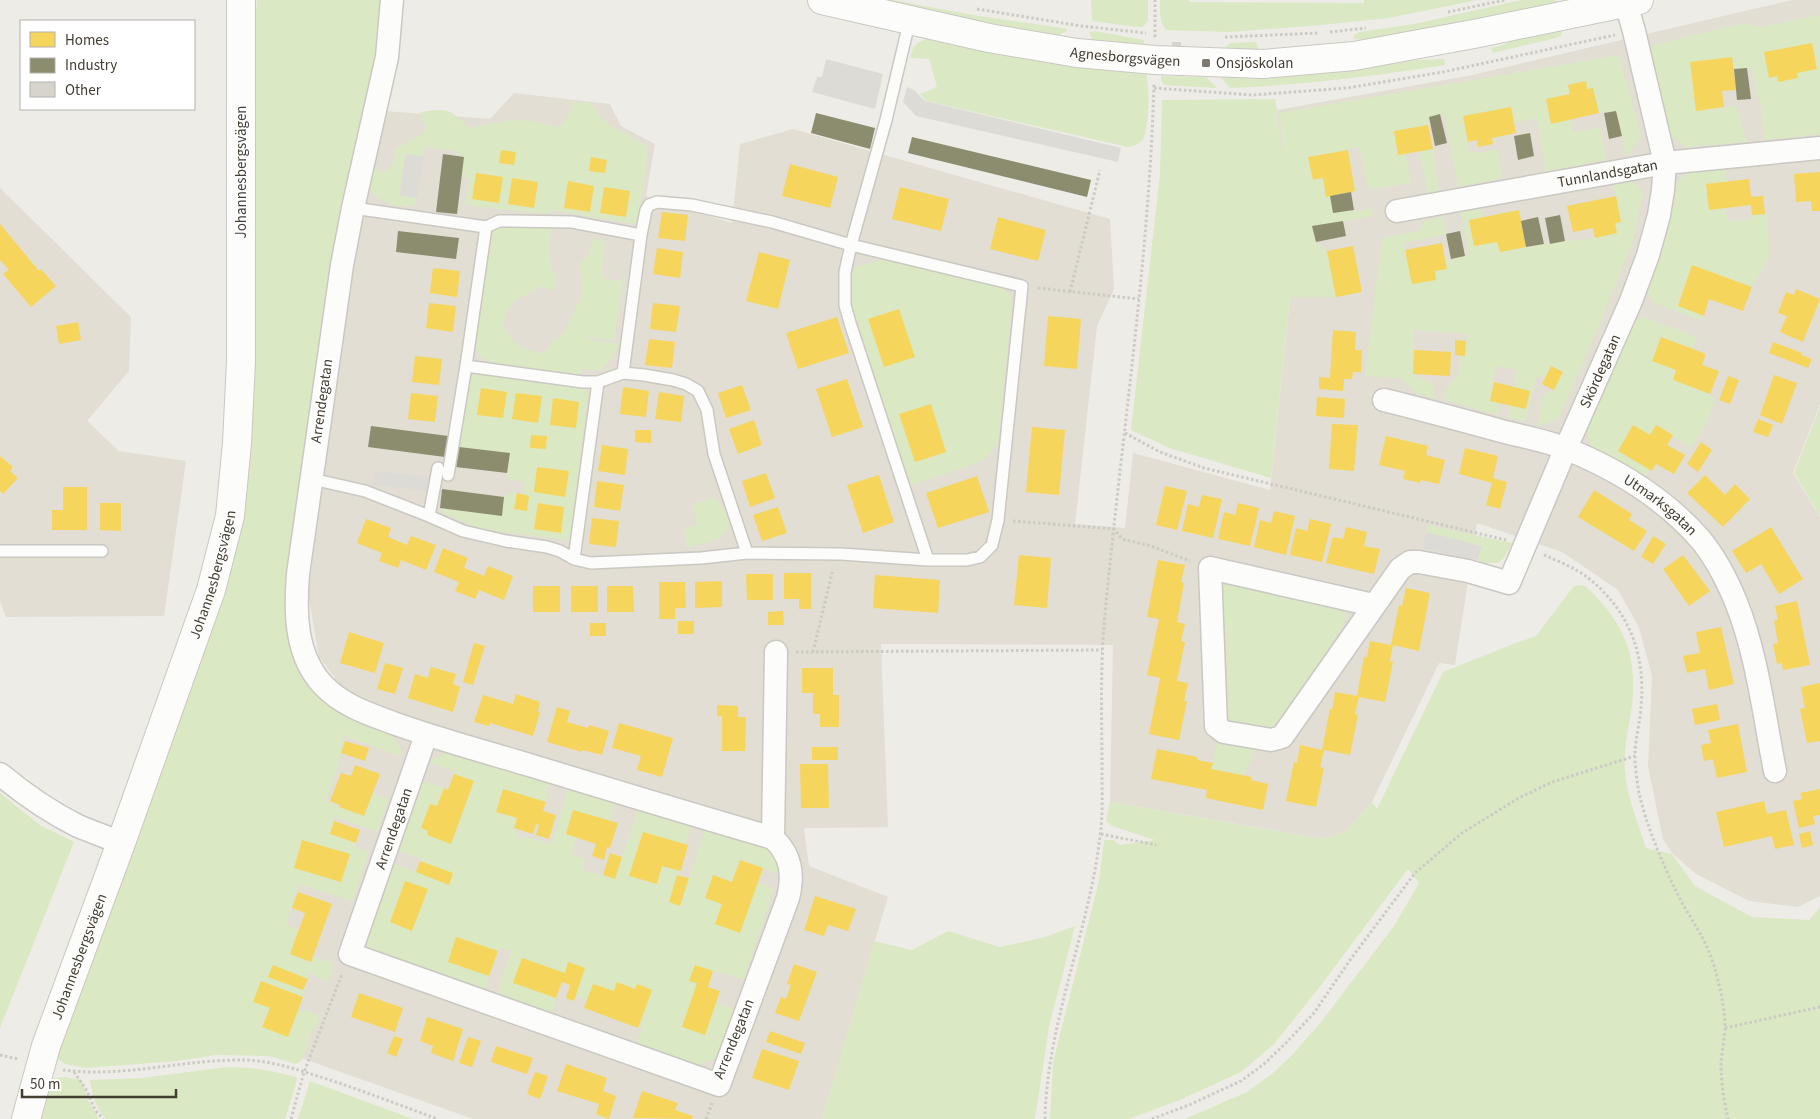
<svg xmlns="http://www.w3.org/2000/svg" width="1820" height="1119" viewBox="0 0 1820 1119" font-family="'Source Sans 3',sans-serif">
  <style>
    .residential { fill: #e2ded3 }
    .green { fill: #dae9c4 }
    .parking { fill: #dddbd6 }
    .homes { fill: #f6d55c }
    .industry { fill: #8c8c6e }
    .building { fill: #d7d4ce }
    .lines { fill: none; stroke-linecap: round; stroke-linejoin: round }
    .service-casing { stroke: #cac8c2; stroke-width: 14 }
    .minor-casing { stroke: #cac8c2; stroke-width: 25 }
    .tertiary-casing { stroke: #cac8c2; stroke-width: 30 }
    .path { stroke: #cccac5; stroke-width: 3; stroke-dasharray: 2.5 2.5; stroke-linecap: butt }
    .service { stroke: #fcfcfb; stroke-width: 11 }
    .minor { stroke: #fcfcfb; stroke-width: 22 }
    .tertiary { stroke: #fcfcfb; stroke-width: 28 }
    .poi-dot { fill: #7f7a71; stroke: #fff; stroke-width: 2 }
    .labels { text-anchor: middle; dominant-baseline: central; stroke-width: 5; stroke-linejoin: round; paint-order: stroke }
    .street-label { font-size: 15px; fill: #433d32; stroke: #fff }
    .poi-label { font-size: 15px; fill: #433d32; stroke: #fff; text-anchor: start }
  </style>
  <rect width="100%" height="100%" fill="#eeece6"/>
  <path class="residential" d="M1792,0H1820V404L1793,473L1820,517V896L1798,907L1749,901L1696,874L1672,853L1663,839L1648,766L1652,676L1639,627L1618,590L1562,552L1477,523L1455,665L1439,663L1372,802L1345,832L1324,839L1110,802L1113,645L881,644L888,827L804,828L809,866L888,897L822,1119H473L149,1004L314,721L335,678L319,657L308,594L351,273L372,166L385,111L490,119L514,93L610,104L621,126L655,144L646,196L732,223L740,144L793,129L1110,219L1114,289L1097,326L1075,524L1125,528L1133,453L1270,490L1290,299L1277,110L1472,75Z
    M0,188L131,317L129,371L87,421L119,451L186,461L164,616L6,617L0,601Z"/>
  <path class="green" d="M257,0H380L381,17L375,66L341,204L327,288L294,533L285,581V621L290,643L294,659L303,675L390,735L399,746L403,755H397L342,735C347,747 331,787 325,801L364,816L373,793L388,799L378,832L335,817L330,834L356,843L355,847L369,852L352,901L299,884L286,925L299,930L290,954L311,962L313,956L334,963L327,982L308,972L303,997L298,1011L306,1010L319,1016L318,1023L311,1034L301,1061L296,1064L268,1056L216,1055L177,1061L86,1068L65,1064L54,1056L229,559L252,67Z
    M873,0H893L973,15L1068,29L1065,32L1052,38Z
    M1091,0H1148V21L1143,27H1136L1092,21Z
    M1160,0H1189V2L1364,3V0H1477L1389,18L1321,25L1230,32L1166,30C1159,22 1160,10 1160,0Z
    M1521,0H1556L1557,4L1383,41L1353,39L1354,35L1359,32L1414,24Z
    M1820,15V134L1764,140L1760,99L1756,97L1752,68L1734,69L1732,57L1690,62L1696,111L1736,106L1747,142L1686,147L1671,135L1649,46L1744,23L1760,27Z
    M1561,27L1563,30L1560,37L1493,53L1491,48L1503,45L1524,35Z
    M1095,31L1144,40V47L1094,42L1090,35V32Z
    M934,38L1064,64L1067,66L1108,70L1145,68C1150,88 1150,120 1143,140L1134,146L1128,147L926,101L920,94L937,87L929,59L911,58C911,44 922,39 934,38Z
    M1255,42L1257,43L1258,49L1245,53L1219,51L1231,43Z
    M1619,55L1641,137L1629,153L1626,154L1616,111L1599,113L1593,88L1587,89L1585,81L1568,85L1570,94L1546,99L1551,123L1570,119L1573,132L1599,128L1607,159L1546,172L1536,118L1514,123L1468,142L1469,153L1498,150L1502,178L1458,187L1444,114L1429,117L1428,125L1394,132L1398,155L1405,154L1411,183L1370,189L1366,180L1359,147L1309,158L1313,180L1323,178L1326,196H1330L1334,213L1354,210L1356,212L1371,208L1373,216L1312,227L1316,242L1327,251L1336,297H1290L1271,478L1169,448L1131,430L1160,174L1162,100L1275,99L1277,110L1280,148L1282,151L1280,113Z
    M1444,59L1445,65C1374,76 1303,85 1230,88L1216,72L1256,77H1274L1336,72L1400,61Z
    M1161,76L1206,77L1217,88L1164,85L1161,81Z
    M573,102L591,103L600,117L609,125L648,146L643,191L638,221L633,224L551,210L547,214L465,205L469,179L461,177L464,157L454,151L425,147L423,156L406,154L399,193L417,196L416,204C396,211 374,200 366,183L373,166L381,173C393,170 394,161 395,149L423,134L427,127L420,116V112C449,108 449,108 469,128L511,120L533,121L558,127L566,120Z
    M1433,149L1439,192L1428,193L1419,152Z
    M1725,169L1727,182L1706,184L1709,210L1725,208L1728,221L1749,220L1752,215L1768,214L1769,257L1752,287L1692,266L1678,306L1704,316L1701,320L1652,302L1646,288L1672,188L1687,172Z
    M1633,181L1643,192L1633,240L1595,335L1559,417L1541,426L1538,425C1540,410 1538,394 1554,390L1563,372L1552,366L1546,377H1536L1526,421L1508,417L1510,405L1526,409L1530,391L1513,387L1517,370L1496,366L1490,400L1500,403L1498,415L1444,400L1446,388L1458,376L1459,355H1465L1467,334L1414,330L1413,374C1428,383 1435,379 1435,398L1417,394L1401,378L1365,376L1382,238L1419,231L1423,221L1443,217L1446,234L1404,243L1412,284L1436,280L1435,271L1447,269L1446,261L1465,256H1469L1461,211L1481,208L1483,217L1469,220L1474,246L1497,242L1500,252L1544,244L1595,238L1617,233L1615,223L1621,222L1613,184Z
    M561,223L553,229L549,239L551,267L556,278L555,291L541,286C522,299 505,298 504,327L513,341L521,347L538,353H543L547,349L551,342L561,336L568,325L583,290L579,264L589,255L591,243L594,239H600L605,243C605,251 601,257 603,265L601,267L605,279L613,281L621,280L623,267V278L614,340L588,337L587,339L619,344L612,358L601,370L582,369L580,375L490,362L484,359L478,354L476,347L478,311L492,227Z
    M893,257L1002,287L1010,295L1012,301L998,444L983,461L912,485L902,463L850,306V279L855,267Z
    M1644,317L1697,337L1693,349L1661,337L1652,361L1676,370L1673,380L1710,394L1715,401L1706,423L1691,448L1656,425L1650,435L1633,425L1618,451L1649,469L1644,478L1591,447L1585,426L1634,320Z
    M476,372L584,387L588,395L571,530L570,538L566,540L494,531L479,528L445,514L440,508L501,516L504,497L511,492L524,494V482L508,479L509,453L459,447L458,452H456L469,376Z
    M1820,406V516L1794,473Z
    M715,498C719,504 725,511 728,518C734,540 700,545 687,547L684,529L697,525L692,504Z
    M1428,525L1512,543L1504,558L1498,563H1483L1478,560L1482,546L1426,532Z
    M1226,580L1346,610V620C1333,641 1287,721 1270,729L1228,723L1223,719L1221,583Z
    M1584,585C1623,620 1638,654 1632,706C1629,727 1623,749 1625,771C1627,797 1638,823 1646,848L1672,854L1695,886L1752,917L1809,920L1820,907V1119H1185L1247,1092L1273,1073L1293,1054L1321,1022L1394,926L1419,883L1408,869L1322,984L1274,1044L1241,1072L1182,1099L1129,1119H1050L1053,1062L1099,881L1104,840H1113L1120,845L1155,840L1112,826L1106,821L1110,802L1323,839L1345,832L1372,802L1377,809L1443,672L1516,643L1536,636L1574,586Z
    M1218,739L1254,747L1252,759L1244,775L1211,769Z
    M449,750L497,768L549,783L546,802L503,790L496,812L517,818L514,828L520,839L525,837L551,844L568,789L616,802L609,821L573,810L566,834L577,837L571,854L585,859L583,870L615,879L638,808L691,824L686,844L688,845L681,871L677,875L689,878L705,830L773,849L780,874L763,868L758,883L774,888L744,979L714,971L708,987L720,991L716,1003L736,1010L715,1059L698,1065L636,1045L643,1025L640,1024L638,1028L584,1008L587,1000L576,996L574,1001L566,998L570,985L562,982L551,1014L496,995L511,951L500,947L485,989L427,972L371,953L362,935L390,862L415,872L422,859L395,850L420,780L448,789L454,774L452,770L428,762Z
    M0,793L40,825L74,842L0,1028Z
    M1075,926L1049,1027L1035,1119H822L874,941L912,950L948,931L1000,947L1045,937Z
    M227,1067C251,1067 272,1070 295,1077L297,1078L296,1084L285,1119H106C96,1109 92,1095 90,1080L142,1078Z
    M65,1077L82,1080L87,1098L99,1119H35L48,1079Z
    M310,1081L413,1119H298Z"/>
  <path class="parking" d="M826,59L883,74L875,109L812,92L817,77H822Z
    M907,87L914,90L925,101L1121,148L1118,162L916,116L903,102Z
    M406,155L423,157L417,198L400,196Z
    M375,471L429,477L428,491L374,485Z
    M1426,532L1482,546L1478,560L1423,548Z"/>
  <path class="homes" d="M1812,43L1817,69L1797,73L1798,78L1778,82L1777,76L1769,78L1764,52Z
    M1732,57L1736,90L1722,91L1724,107L1696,111L1690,62Z
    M1586,81L1587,89L1593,88L1599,113L1551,124L1546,99L1570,94L1568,85Z
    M1511,107L1516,133L1492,138L1493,144L1478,147L1477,140L1468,142L1463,116Z
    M1428,125L1433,149L1398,155L1394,131Z
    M501,150L516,152L514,165L499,163Z
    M1348,150L1355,191L1326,197L1323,178L1313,180L1308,157Z
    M591,157L607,160L605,173L589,171Z
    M790,164L838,177L830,208L782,196Z
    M1820,172V211H1812L1811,201L1796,202L1794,174Z
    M476,173L503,177L499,203L472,199Z
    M512,178L538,182L534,208L508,204Z
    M1749,179L1751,197L1763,196L1765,214L1752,215L1751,205L1709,210L1706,184Z
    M568,181L594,186L590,212L564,208Z
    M604,187L630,191L626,217L600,213Z
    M900,187L949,199L941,231L892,219Z
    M1616,196L1621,222L1615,223L1617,233L1595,238L1593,228L1573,232L1567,206Z
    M1519,210L1526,247L1500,252L1497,242L1474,246L1469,220Z
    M662,212L688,215L685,241L658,238Z
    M998,217L1046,230L1038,261L990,249Z
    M0,224L39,271L41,269L56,286L31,307L3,274L9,270L0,260Z
    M1442,243L1447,269L1435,271L1436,280L1412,284L1405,250Z
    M1353,246L1362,292L1336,297L1327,251Z
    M657,248L683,252L680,278L653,274Z
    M759,252L790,260L778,309L746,301Z
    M1692,265L1752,287L1743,311L1709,299L1704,316L1678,306Z
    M433,268L460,271L457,297L430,293Z
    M1796,289L1820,299L1803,342L1780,332L1787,316L1778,313L1786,292L1794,295Z
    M429,303L456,306L453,332L426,328Z
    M653,303L680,306L676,332L650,329Z
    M899,309L915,357L884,367L868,319Z
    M1048,316L1081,319L1077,369L1044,366Z
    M837,317L849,353L798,369L786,333Z
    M78,322L81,340L59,344L56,326Z
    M1333,330L1356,332L1355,350H1362L1361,372H1353L1352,379H1344L1343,391L1319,389V377L1330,378Z
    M1661,337L1706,354L1702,365L1719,371L1710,394L1673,380L1676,370L1652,361Z
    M649,339L675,342L672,368L645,365Z
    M1455,340L1466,341L1465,356L1455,355Z
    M1773,342L1802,353L1801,355L1812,359L1808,368L1769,353Z
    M1414,350L1451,352L1450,376L1413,374Z
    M415,356L442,359L439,385L412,382Z
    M1551,366L1563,372L1554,390L1542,384Z
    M1774,375L1797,383L1782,424L1760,415Z
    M1728,376L1739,380L1730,404L1719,400Z
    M847,379L863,427L832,437L816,389Z
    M1494,382L1530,391L1526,409L1490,401Z
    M742,385L751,410L726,418L718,393Z
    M623,387L649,391L646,417L620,414Z
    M481,388L507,392L503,418L477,415Z
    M659,392L684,396L681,422L655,419Z
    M411,393L438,396L435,422L408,419Z
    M516,393L542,396L538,423L512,419Z
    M1317,397L1345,399L1344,418L1316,416Z
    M553,398L579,402L576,428L550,425Z
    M931,404L946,452L915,462L899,414Z
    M1758,419L1773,425L1768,437L1753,432Z
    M754,420L762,445L738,454L729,429Z
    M1332,424L1358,425L1354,471L1329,469Z
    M1633,425L1650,435L1656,425L1673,435L1667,445L1685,455L1674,474L1656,464L1652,471L1618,451Z
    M1032,427L1065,430L1059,495L1026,492Z
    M635,430H651V443L635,442Z
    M531,435L547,436L546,449L530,448Z
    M1386,436L1428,446L1426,455L1445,460L1439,484L1421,480L1420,483L1403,479L1405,471L1379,465Z
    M1701,442L1712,450L1698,472L1687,464Z
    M602,445L628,449L625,475L598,471Z
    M1465,448L1498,456L1493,478L1507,482L1500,509L1486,505L1492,483L1459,474Z
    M0,456L13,467L10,471L18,478L3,494L0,491Z
    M537,467L569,471L565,497L534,492Z
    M766,473L775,498L750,507L742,481Z
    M879,475L894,522L863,533L847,485Z
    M1705,475L1725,495L1735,484L1750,499L1723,527L1687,493Z
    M977,476L989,512L938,528L926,493Z
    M597,481L624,485L620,511L594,507Z
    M1165,486L1187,491L1177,530L1156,525Z
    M63,487H87V530H52V510H63Z
    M1594,490L1632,514L1629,520L1647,531L1634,551L1578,517Z
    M517,493L529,496L527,511L514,509Z
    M1202,495L1222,499L1213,538L1182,531L1188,504L1199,507Z
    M100,503H121V531L100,530Z
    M538,503L564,507L561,533L534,529Z
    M1238,503L1259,508L1250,546L1218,539L1224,512L1235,515Z
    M778,507L787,533L762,541L753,515Z
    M1274,511L1295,516L1286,555L1254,547L1260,520L1271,523Z
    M592,518L619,521L616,547L589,544Z
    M366,519L391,528L388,537L407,545L411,536L436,545L426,570L401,560L398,568L379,561L382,553L357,543Z
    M1310,519L1331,524L1322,562L1290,555L1296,528L1307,531Z
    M1346,527L1367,532L1364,546L1380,549L1374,574L1326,563L1333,537L1343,539Z
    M1771,527L1803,579L1779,594L1761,564L1746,573L1732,551Z
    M1653,536L1666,544L1653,564L1641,557Z
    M443,548L468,558L464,568L484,576L488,566L513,576L504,600L479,590L475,599L455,591L459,582L434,572Z
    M1019,555L1051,558L1047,608L1014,605Z
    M1683,555L1710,591L1689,606L1663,569Z
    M1158,560L1185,565L1181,582L1184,583L1177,622L1185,624L1181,641L1185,642L1177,681L1188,683L1184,701H1187L1179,740L1149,734L1160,678L1147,675L1159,619L1147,617Z
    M784,573H811V609H799V599H784Z
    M746,574H773V600H747Z
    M875,575L940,580L938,613L873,608Z
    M722,581V607L695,608V582Z
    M659,582H685L686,608H675V619H659Z
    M533,586H560V612H533Z
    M571,586H598V612H571Z
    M607,586H633L634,612H607Z
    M1406,588L1430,593L1419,651L1393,645L1390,661L1393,662L1385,702L1359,697L1355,714L1358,715L1350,755L1324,750L1320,767L1324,768L1316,807L1286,801L1294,762L1297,763L1300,745L1322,750L1330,709L1332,710L1335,692L1357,696L1364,657H1367L1370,641L1391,645L1399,605L1402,606Z
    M1797,601L1810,665L1783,670L1782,663L1777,664L1773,644L1778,643L1774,621L1778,620L1775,606Z
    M783,611L784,625H768V612Z
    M678,621H694V634H678Z
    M590,623H606V636H590Z
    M1721,627L1734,684L1709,690L1705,669L1687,673L1683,656L1700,653L1696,632Z
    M349,632L384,643L375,673L340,663Z
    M474,643L485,646L473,685L463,682Z
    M385,663L403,668L395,694L377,689Z
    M431,667L456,674L453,684L460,687L453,712L408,698L415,674L428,678Z
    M802,668H833V695H839V727H820V714H813V693H802Z
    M1820,683V741L1807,743L1800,709L1805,708L1801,687Z
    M516,694L540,702L538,711L540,712L533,736L490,723L489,726L474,722L483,695L513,704Z
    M1717,704L1720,720L1695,725L1692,709Z
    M717,705L738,706V717H746L745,751H722V716H717Z
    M557,707L570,711L567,722L588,728L589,725L609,731L602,755L582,750V752L547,742Z
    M619,723L673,738L662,777L637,770L641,756L612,748Z
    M1738,724L1747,772L1717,778L1713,759L1704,761L1701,745L1711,743L1708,730Z
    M345,741L369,748L365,761L341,753Z
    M812,747H838V760H812Z
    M1157,749L1197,757V760L1213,763L1211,769L1252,777L1251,780L1268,784L1263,810L1206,798L1207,790L1151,779Z
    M800,764H828L829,808H801Z
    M355,765L380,774L364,816L339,807L340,805L330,801L341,773L351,776Z
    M454,774L474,781L451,844L427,835L428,831L421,828L430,804L437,806L444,788L448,790Z
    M503,789L546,802L543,811L556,815L549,839L536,835L539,825L536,824L533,834L514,828L517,818L496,812Z
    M1820,789V815L1813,816L1815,824L1799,828L1793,801L1802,799L1800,793Z
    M1764,801L1767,814L1786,810L1794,845L1775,849L1772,836L1724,847L1716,812Z
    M573,810L618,823L610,848L607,847L604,860L592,856L596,844L566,834Z
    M334,821L360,830L356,843L330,834Z
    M1810,831L1813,845L1802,848L1799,834Z
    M643,832L688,845L681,871L662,866L657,884L629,876Z
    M302,840L350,854L341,882L294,868Z
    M610,853L622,857L615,879L603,875Z
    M740,860L763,868L740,933L715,924L722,904L705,898L713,875L732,882Z
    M420,861L453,873L449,885L416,872Z
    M677,875L689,878L680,906L669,902Z
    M405,881L428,889L412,931L390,922Z
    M298,892L332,904L311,962L290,954L305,913L292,908Z
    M815,896L856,909L848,931L828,925L824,936L804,930Z
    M456,937L498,951L489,976L448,962Z
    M522,958L565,973L568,962L585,968L574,1001L566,998L570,985L562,982L556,998L513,983Z
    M794,964L817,972L799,1021L775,1013L781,997L786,999L791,985L787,984Z
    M273,965L308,979L303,990L268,977Z
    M695,965L713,971L708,987L720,991L705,1035L682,1027L697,983L689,981Z
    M261,981L303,997L288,1037L262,1027L270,1008L253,1002Z
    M617,982L635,989L637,984L652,990L638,1028L584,1008L593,984L614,991Z
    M359,993L403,1008L395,1032L351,1017Z
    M427,1017L463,1029L453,1061L431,1053L433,1046L420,1041Z
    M770,1031L805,1043L801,1054L766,1042Z
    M394,1036L403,1039L396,1057L387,1053Z
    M468,1037L481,1041L472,1067L459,1063Z
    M496,1046L533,1058L527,1074L491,1062Z
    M762,1049L799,1061L789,1090L752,1078Z
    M566,1064L607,1078L603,1091L616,1096L609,1119L596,1114L599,1104L557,1091Z
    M535,1072L548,1076L540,1099L527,1094Z
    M642,1091L678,1103L675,1110L693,1116L692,1119L633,1118Z"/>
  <path class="industry" d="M1747,68L1751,99L1737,100L1734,69Z
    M1616,111L1622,136L1609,139L1604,113Z
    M816,113L875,128L870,149L811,133Z
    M1440,114L1447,143L1435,146L1429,117Z
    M1530,133L1534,156L1518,160L1514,136Z
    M912,137L1091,180L1087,197L908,153Z
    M443,154L464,157L457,214L436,212Z
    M1351,192L1354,210L1333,213L1330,196Z
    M1560,215L1565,241L1550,244L1545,218Z
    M1538,217L1544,244L1526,247L1521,221Z
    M1343,221L1346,236L1316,242L1312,226Z
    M398,231L459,238L456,259L396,252Z
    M1460,231L1465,256L1451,259L1446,234Z
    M371,426L448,436L445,457L368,447Z
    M459,447L510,453L507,473L456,467Z
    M442,489L504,497L502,516L440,508Z"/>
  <path class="building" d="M1172,42H1181V47L1172,46Z"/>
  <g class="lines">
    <g class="service-casing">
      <path id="service" d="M910,19L886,120L851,245L845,272V305L850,323L928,560
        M486,227L466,366L583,382H598L623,373L644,375L673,380L686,384L698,391L707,410L714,454L747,553
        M623,373L641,235
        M448,475L466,366
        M312,479L365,491L429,516L463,531L506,541L547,547L560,551L574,559L591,563L701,558L747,553L841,554L928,560H967L980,557L992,545L998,520L1022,286L851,245L772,222L692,205L657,202L649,205L646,210L641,235L572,222L511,221H499L486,227L353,208
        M429,516L438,468
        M0,551H102
        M574,559L598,382"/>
    </g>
    <g class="minor-casing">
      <g id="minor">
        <path id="s1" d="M392,0L387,57L353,208L342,265L298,574C295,612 295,655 323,685C343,706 369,714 396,724C438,739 482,751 526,764C608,789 690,814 773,838C791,855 794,874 788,898L719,1085L350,954L426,735"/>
        <path id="s2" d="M1397,211L1665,163L1820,148"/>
        <path id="s3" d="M1384,400C1425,410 1465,421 1505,432C1525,437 1547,441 1567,449C1616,469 1665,499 1700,539C1715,557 1727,580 1736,602C1757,654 1764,715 1775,771"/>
        <path id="s4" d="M1373,605L1210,568L1216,726L1224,732L1271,740L1282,737L1400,569L1410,562H1419L1468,571L1509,583L1566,448L1631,301L1648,255L1659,215L1663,190L1665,163L1634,31L1625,0"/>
        <path d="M0,774C24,794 50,812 78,826C92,832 107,837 121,843"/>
        <path d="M773,838L776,652"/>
      </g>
    </g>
    <g class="tertiary-casing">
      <g id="tertiary">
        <path id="s5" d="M822,0L989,38L1077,53L1155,60L1263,64L1354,56L1479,33L1639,0"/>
        <path id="s6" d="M26,1119L46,1046L121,843L211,590L230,516L237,443L241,361V0"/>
      </g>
    </g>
    <path class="path" d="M977,9L1081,26L1146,33
      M1448,12L1505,0
      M1330,32L1366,28
      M1155,37V0
      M1225,37L1319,33
      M1154,88L1252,95L1347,88L1443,72L1615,35
      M1038,288L1139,299
      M1070,292L1100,170
      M1125,433L1160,452L1204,468L1506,540
      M1013,521L1114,529L1122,539L1151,546L1190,561
      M1544,555C1558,561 1575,568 1587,577C1629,610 1646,654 1641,707C1640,723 1635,739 1635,756C1635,768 1637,782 1639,793C1646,824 1661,860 1675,889C1687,915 1706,937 1714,966C1720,986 1725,1008 1725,1029C1724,1040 1722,1052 1721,1063C1721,1082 1724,1101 1728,1119
      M796,652L1102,650
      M813,652L833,569
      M1101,834L1156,845
      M1725,1028L1820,1007
      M0,1055L18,1059
      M63,1070C124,1078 184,1059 245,1060C276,1061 304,1072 333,1081C368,1093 403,1106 437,1119
      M74,1072L87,1091L95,1110L103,1119
      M291,1119L304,1072L342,974
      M706,1119L712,1103
      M1045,1119C1047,1022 1089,932 1100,836C1103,816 1102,794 1102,773C1102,724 1100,675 1104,626C1120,445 1149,265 1154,83
      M1152,1119L1189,1105L1241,1081L1264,1064L1287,1042L1314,1013L1350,960L1415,873L1462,833L1519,798L1552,782L1635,756"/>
    <use href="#service" class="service"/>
    <use href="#minor" class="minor"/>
    <use href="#tertiary" class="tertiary"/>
  </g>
  <rect class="poi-dot" x="1201" y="58" width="10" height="10" rx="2.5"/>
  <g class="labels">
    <g class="street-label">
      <text stroke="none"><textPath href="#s5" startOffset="309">Agnesborgsvägen</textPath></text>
      <text transform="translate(241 172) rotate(-90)">Johannesbergsvägen</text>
      <text stroke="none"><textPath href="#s2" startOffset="214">Tunnlandsgatan</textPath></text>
      <text stroke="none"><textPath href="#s4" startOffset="944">Skördegatan</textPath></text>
      <text transform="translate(322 401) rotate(-82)">Arrendegatan</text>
      <text stroke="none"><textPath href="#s3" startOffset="299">Utmarksgatan</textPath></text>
      <text stroke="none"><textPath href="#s6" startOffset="576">Johannesbergsvägen</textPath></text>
      <text stroke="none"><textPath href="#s1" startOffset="1966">Arrendegatan</textPath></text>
      <text stroke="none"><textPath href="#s6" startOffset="171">Johannesbergsvägen</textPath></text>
      <text transform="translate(734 1039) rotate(-68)">Arrendegatan</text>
    </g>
    <g class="poi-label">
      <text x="1216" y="63">Onsjöskolan</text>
    </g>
  </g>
  <rect x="20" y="20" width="175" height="90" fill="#ffffff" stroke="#b4b1ad"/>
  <rect x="30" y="32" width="25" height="15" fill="#f6d55c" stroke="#b4b1ad"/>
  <text x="65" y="45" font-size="15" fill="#433d32">Homes</text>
  <rect x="30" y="58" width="25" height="15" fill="#8c8c6e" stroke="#b4b1ad"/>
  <text x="65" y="70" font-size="15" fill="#433d32">Industry</text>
  <rect x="30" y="82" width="25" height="15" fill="#d7d4ce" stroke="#b4b1ad"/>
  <text x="65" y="95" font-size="15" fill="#433d32">Other</text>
  <path d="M22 1089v8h154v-8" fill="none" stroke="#433d32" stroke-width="2.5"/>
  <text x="30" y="1089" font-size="15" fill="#433d32" stroke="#ffffff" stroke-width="4" paint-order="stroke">50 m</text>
</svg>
